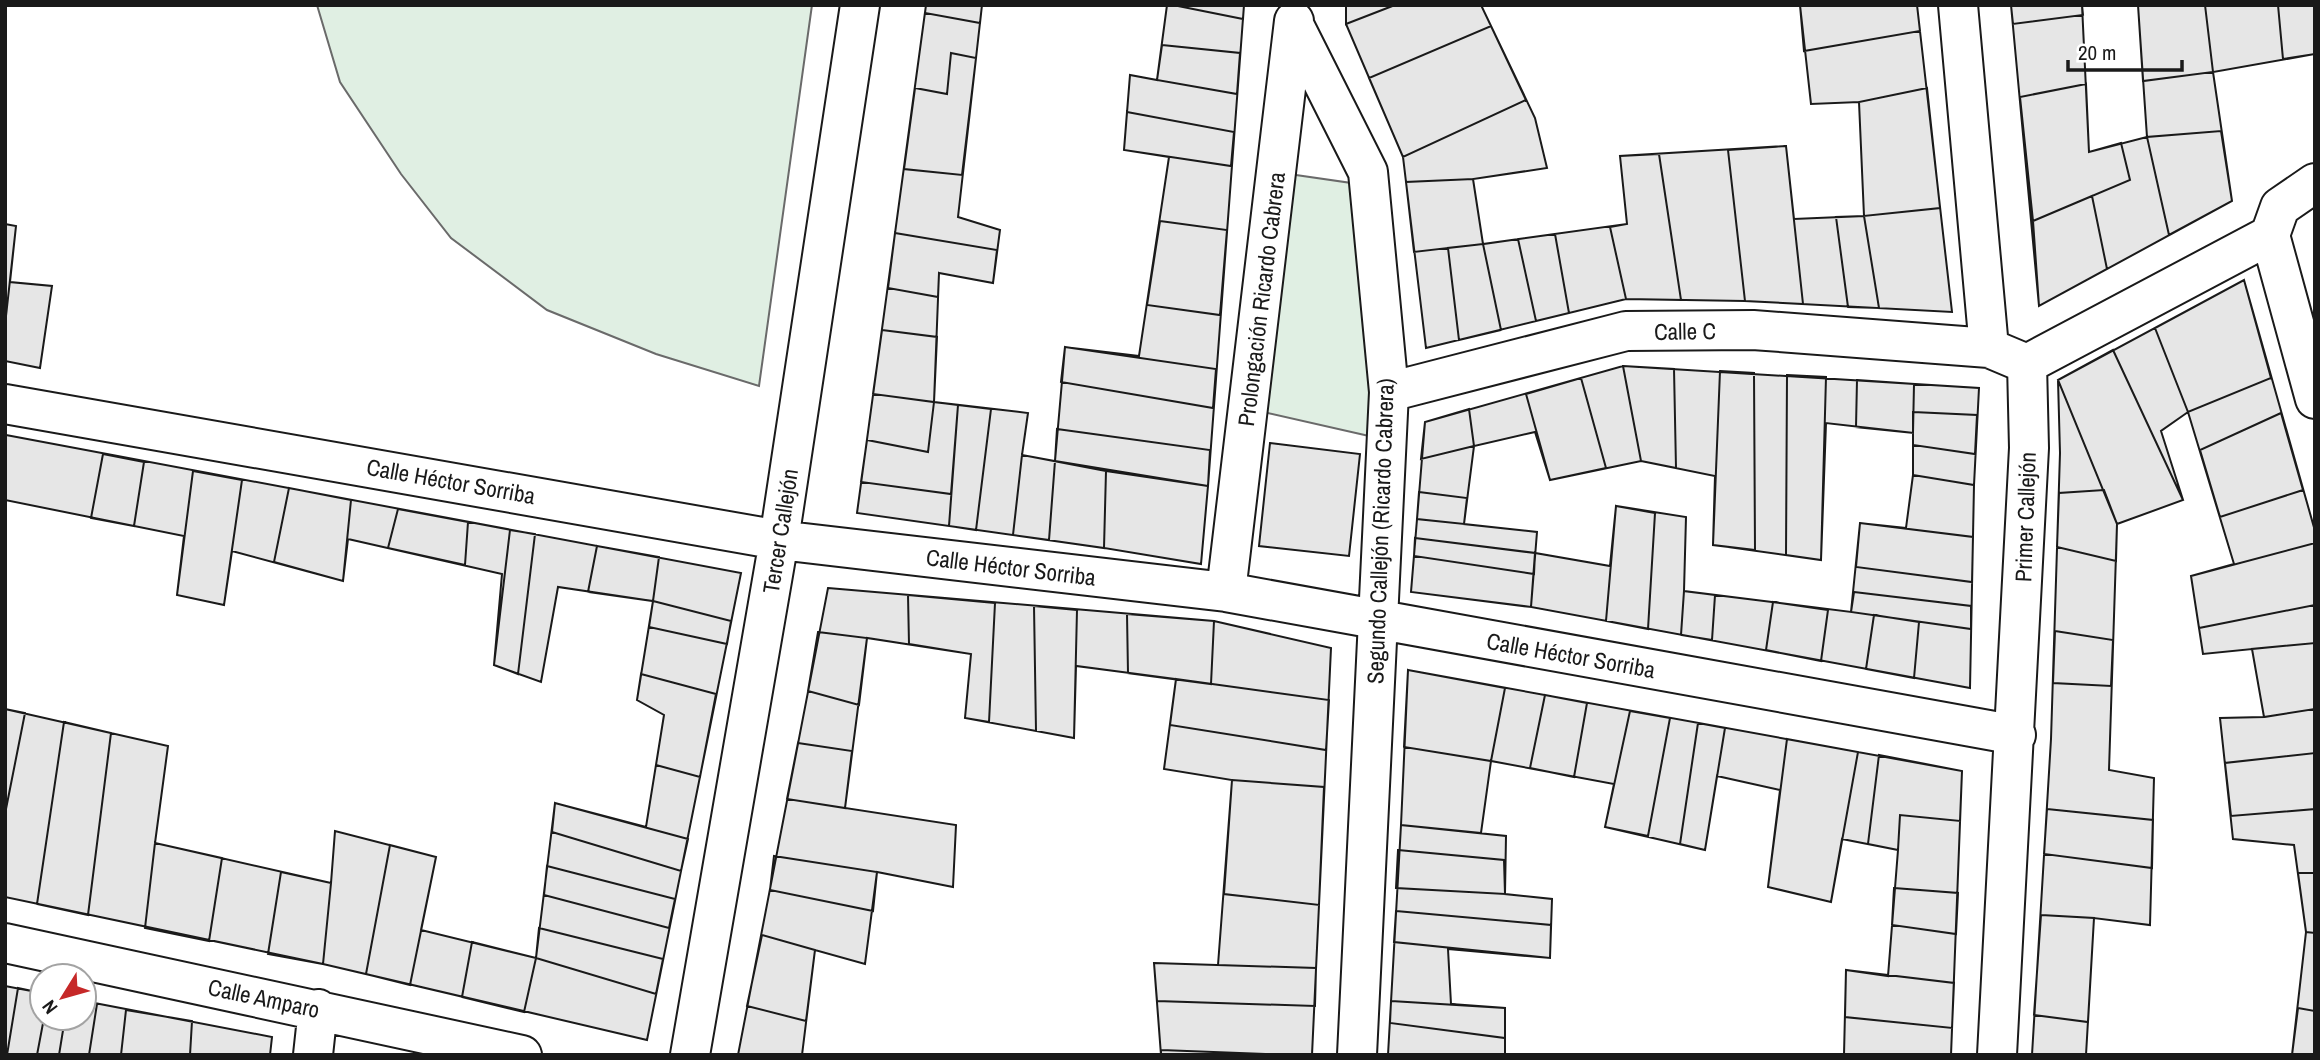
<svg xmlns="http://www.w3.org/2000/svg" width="2320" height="1060" viewBox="0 0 2320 1060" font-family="'Archivo Narrow',sans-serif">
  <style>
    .green { fill: #e0efe3; stroke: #6a6a6a; stroke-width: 2 }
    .building { fill: #e6e6e6; stroke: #1a1a1a; stroke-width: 2 }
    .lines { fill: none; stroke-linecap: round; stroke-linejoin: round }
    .minor-casing { stroke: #1a1a1a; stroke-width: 42 }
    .minor { stroke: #fff; stroke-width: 38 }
    .labels { text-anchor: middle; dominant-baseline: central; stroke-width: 5; stroke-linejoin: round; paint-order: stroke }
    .street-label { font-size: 23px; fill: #1a1a1a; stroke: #fff }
  </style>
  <rect width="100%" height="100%" fill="#fff"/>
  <path class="green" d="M317,5H812L759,386L656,354L547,310L451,238L401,174L340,82Z
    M1289,174L1351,183L1372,389L1369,436L1259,411Z"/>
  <path class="building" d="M926,5H982L958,217L1000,230L993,283L939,273L934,402L1028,413L1022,455L1106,471L1104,548L857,513Z
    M926,5H982L980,23L925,13Z
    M1167,5H1244L1208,486L1055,461L1065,347L1139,356L1169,157L1124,150L1130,75L1157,80Z
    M1173,5H1244L1243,19Z
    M1346,5H1395L1346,24Z
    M1346,5H1481L1535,118L1547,168L1473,179L1483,244L1627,224L1620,156L1786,146L1794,219L1864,216L1859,102L1811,104L1800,5H1917L1952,312L1745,301L1626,299L1426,348L1403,157L1346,24Z
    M1800,5H1917L1920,31L1804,51Z
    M2011,5H2082L2089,152L2147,137L2138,5H2315V54L2213,72L2232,201L2039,306Z
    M2011,5H2082L2083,15L2013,24Z
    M2138,5H2205L2213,72L2143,81Z
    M2278,5H2315V54L2283,59Z
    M1491,26L1526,100L1403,157L1369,78Z
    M1162,45L1240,53L1237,94L1157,80Z
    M951,53L976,58L962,175L904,169L915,88L947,94Z
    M2086,84L2089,152L2121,143L2130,180L2033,221L2020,97Z
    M1927,88L1940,208L1864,216L1859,102Z
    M1127,112L1234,132L1231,166L1124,150Z
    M2221,131L2232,201L2169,235L2147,137Z
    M1786,146L1803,304L1745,301L1728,150Z
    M1659,154L1681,300L1626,299L1610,227L1627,224L1620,156Z
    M1473,179L1483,244L1414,252L1406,182Z
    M2092,196L2107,269L2039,306L2033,221Z
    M1864,216L1879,308L1848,307L1836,217Z
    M1160,221L1227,230L1220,315L1147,305Z
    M5,224L16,226L10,282L52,286L40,368L5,361Z
    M5,224L16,226L5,325Z
    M895,233L997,250L993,283L939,273L938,297L888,288Z
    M1555,234L1569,313L1536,321L1518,239Z
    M1483,244L1501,330L1459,340L1448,248Z
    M2244,280L2315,531V1055H2292L2306,932L2294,845L2233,839L2220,718L2264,717L2252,649L2203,654L2191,576L2234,564L2188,412L2161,431L2183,500L2117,524L2109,770L2154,778L2150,925L2094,918L2086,1055H2032L2051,739L2060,453L2058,380Z
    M2244,280L2271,378L2188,412L2155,328Z
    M882,330L937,337L934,402L873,394Z
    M1065,347L1216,369L1213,408L1061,382Z
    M2113,350L2183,500L2117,524L2058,380Z
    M1623,366L1979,388L1974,485L1913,475V433L1826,423L1821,560L1713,545L1715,476L1641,461L1550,480L1535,432L1474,446L1464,524L1537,532L1531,607L1411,592L1425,422Z
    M1623,366L1674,369L1676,468L1641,461Z
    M1720,371L1754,373L1755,550L1713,545Z
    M1787,375L1826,377L1821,560L1786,555Z
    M1581,378L1606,468L1550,480L1526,394Z
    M1857,380L1914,384L1913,433L1856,427Z
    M934,402L958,405L951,494L861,482L867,440L928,452Z
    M958,405L991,409L976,530L949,526Z
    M1469,409L1474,446L1421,459L1425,422Z
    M1913,412L1977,415L1975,454L1913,445Z
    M2281,413L2303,490L2220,517L2200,450Z
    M1057,429L1210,450L1208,486L1055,461Z
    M6,435L741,573L647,1040L323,964L5,897V709L168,746L155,843L331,883L335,831L436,857L421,930L536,958L555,803L646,827L664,715L637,700L653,601L558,587L541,682L494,665L502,574L348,539L343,581L232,551L224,605L177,595L184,536L5,500Z
    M1270,443L1360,454L1349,556L1259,546Z
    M103,454L144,462L134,526L91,518Z
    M1022,455L1055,461L1049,540L1013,535Z
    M193,471L242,480L224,605L177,595Z
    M1106,471L1208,486L1201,564L1104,548Z
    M1913,475L1974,485L1970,688L1531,607L1535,553L1610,566L1616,506L1686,517L1684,591L1851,612L1860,523L1906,528Z
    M289,488L351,500L343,581L274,562Z
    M2104,490L2117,524L2116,561L2057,547L2059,493Z
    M1419,492L1467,498L1464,524L1417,519Z
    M1616,506L1655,513L1648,629L1606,621Z
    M398,509L468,522L465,565L388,548Z
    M1860,523L1973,537L1972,582L1856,567Z
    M510,530L535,534L518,674L494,665Z
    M1415,538L1535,553L1534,574L1414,556Z
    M2315,543V605L2199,628L2191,576Z
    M597,546L659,557L653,601L588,592Z
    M828,588L1214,621L1331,648L1312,1055H1161L1154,963L1218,965L1232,780L1164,769L1176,679L1076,666L1074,738L965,718L971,654L867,638L845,808L956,825L953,887L877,872L865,964L815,950L802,1055H738Z
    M1684,591L1715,595L1712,640L1681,635Z
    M1854,592L1971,606V629L1851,612Z
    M908,595L995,603L989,722L965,718L971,654L909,644Z
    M653,601L731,621L727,644L649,627Z
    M1773,602L1828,610L1821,661L1766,650Z
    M1034,606L1077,610L1074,738L1036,731Z
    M1127,614L1214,621L1211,684L1128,673Z
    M1874,615L1919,622L1914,678L1866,669Z
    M2055,631L2113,640L2111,686L2053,683Z
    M818,632L867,638L859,705L808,691Z
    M2315,643V709L2264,717L2252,649Z
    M1408,670L1962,771L1951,1055H1844L1846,970L1888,976L1898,850L1842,839L1831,902L1768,887L1780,790L1717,776L1705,850L1605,827L1614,784L1491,761L1481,833L1401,825Z
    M1408,670L1505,688L1491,761L1404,747Z
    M641,674L716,694L700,777L656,765L664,715L637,700Z
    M1176,679L1329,700L1326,750L1170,725Z
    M1545,695L1587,703L1574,777L1530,768Z
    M5,709L25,713L5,814Z
    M1630,711L1670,718L1648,836L1605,827Z
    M64,722L111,733L88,915L37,904Z
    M1698,723L1725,728L1705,850L1680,844Z
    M1787,739L1858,752L1831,902L1768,887Z
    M798,743L852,751L845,808L787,799Z
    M2315,753V809L2231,816L2225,763Z
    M1879,755L1962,771L1960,821L1900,815L1898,850L1868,844Z
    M1232,780L1324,787L1319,905L1224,894Z
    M555,803L688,839L681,871L552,832Z
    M2047,809L2153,820L2152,868L2044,854Z
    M1401,825L1506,836L1505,894L1552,899L1550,958L1448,949L1451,1004L1505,1008V1055H1388Z
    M155,843L222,858L209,941L145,928Z
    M390,845L436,857L410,985L366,974Z
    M1398,850L1504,860L1505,894L1396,888Z
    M774,856L877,872L873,911L770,890Z
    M547,866L675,899L669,928L544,895Z
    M281,872L331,883L323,964L268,954Z
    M2298,873H2315V933L2306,932Z
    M1894,888L1958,893L1956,934L1892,925Z
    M1396,911L1551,925L1550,958L1394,942Z
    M2041,915L2094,918L2088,1022L2034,1015Z
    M539,928L663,959L656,994L536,958Z
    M762,935L815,950L806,1021L747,1006Z
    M472,942L536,958L524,1012L462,997Z
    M1154,963L1316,968L1315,1006L1157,1001Z
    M1846,970L1954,983L1952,1028L1845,1017Z
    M5,986L42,993V1018H84V1001L272,1037L270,1055H5Z
    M18,988L42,993L44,1018L37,1055H7Z
    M84,1001L97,1004L89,1055H59L65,1018H84Z
    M1391,1001L1505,1008V1038L1390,1023Z
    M2298,1008L2315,1011V1055H2292Z
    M126,1010L192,1021L190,1055H121Z
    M1161,1050L1291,1055H1161Z"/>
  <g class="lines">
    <g class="minor-casing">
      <path id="minor" d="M1958,5L1989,348L2027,364L2029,448L1997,1055
        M1294,25L1368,172L1389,392L1357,1055
        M2270,235L2280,207L2315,183
        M2027,364L2270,235L2315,399
        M1389,392L1626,331L1753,330L1989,348
        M5,404L779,540L1226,592L2016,735
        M1226,592L1294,21
        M5,943L522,1055
        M313,1055L318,1009
        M690,1055L779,540L860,5"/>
    </g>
    <use href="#minor" class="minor"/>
  </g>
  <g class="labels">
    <g class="street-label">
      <text transform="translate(1261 299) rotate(-83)">Prolongación Ricardo Cabrera</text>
      <text transform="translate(1685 331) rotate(-1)">Calle C</text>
      <text transform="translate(451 481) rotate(10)">Calle Héctor Sorriba</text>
      <text transform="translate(2025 517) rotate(-88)">Primer Callejón</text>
      <text transform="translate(780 531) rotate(-81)">Tercer Callejón</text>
      <text transform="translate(1380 531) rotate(-88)">Segundo Callejón (Ricardo Cabrera)</text>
      <text transform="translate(1011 567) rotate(7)">Calle Héctor Sorriba</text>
      <text transform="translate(1571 655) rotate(10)">Calle Héctor Sorriba</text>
      <text transform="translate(264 998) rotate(12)">Calle Amparo</text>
    </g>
  </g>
  <rect width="2320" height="1060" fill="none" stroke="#1a1a1a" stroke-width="14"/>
  <g transform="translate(63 997) rotate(233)"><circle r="33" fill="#ffffff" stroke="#a3a3a3" stroke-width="2"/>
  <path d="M0-5L12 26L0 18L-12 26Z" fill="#c62828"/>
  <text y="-10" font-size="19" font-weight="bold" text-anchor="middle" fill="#1a1a1a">N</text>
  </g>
  <path d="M2068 60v10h114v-10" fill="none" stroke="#1a1a1a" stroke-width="3.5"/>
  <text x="2078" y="60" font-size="21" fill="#1a1a1a" stroke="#ffffff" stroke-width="5" paint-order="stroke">20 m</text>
</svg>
